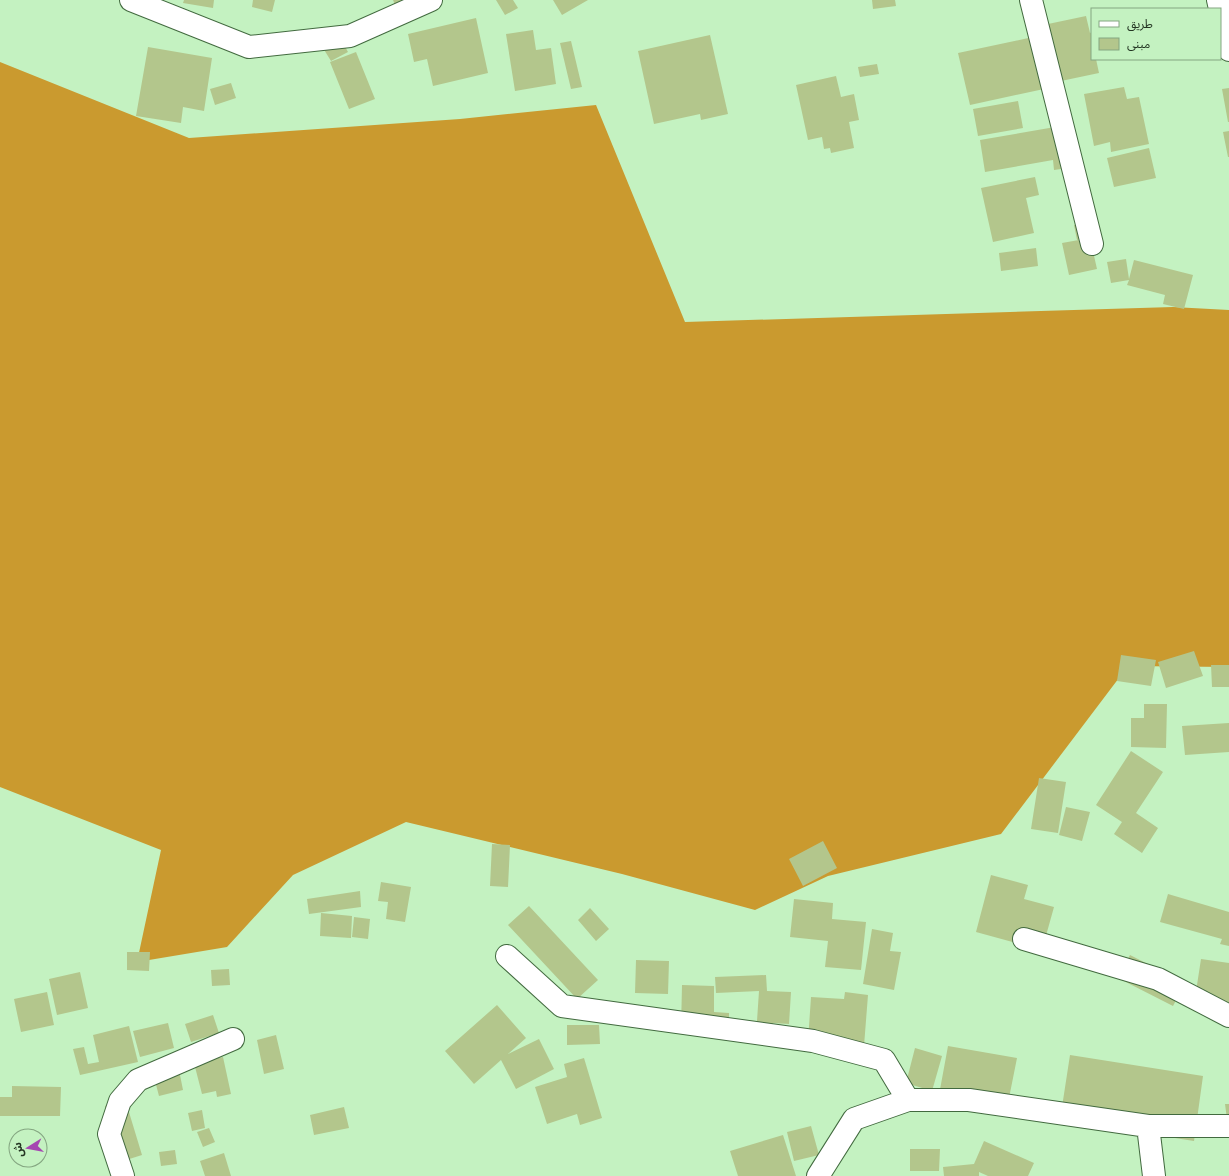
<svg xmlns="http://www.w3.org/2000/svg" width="1229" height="1176" viewBox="0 0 1229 1176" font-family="Signika,'Noto Sans Arabic',sans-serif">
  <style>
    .forest { fill: #ca9a2f }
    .building { fill: #b3c68c }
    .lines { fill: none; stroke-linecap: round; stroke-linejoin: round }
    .minor-casing { stroke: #426a3f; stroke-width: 24 }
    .minor { stroke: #fff; stroke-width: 22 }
  </style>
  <rect width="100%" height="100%" fill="#c4f2c1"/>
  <path class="forest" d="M0,62L189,138L460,119L596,105L685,322L1173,307L1229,310V667L1128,666L1001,834L828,876L755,910L622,874L406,822L293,875L227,947L137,962L161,850L0,787Z"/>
  <path class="building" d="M184,0H214L213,8L183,3Z
    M253,0H275L272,12L252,7Z
    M393,0H413L395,5Z
    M496,0H513L518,8L505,15Z
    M553,0H588L562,15Z
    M872,0H895L896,6L873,9Z
    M1086,16L1090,33L1092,32V59H1096L1099,73L1061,81L1048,24Z
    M476,18L488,73L433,86L427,59L414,62L408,34Z
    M533,30L536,50L551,48L556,84L515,91L506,34Z
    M710,35L728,114L701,120L700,114L654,124L638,51Z
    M1033,37L1044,89L970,105L958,53Z
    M341,39L348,52L331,61L323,48Z
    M571,41L582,87L571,89L560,43Z
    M148,47L212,58L204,111L183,107L181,123L136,116Z
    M356,52L375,99L349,109L330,62Z
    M877,64L879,74L860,77L858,67Z
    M836,76L841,97L854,94L859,120L849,122L854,148L831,153L830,148L824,149L822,137L808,140L796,85Z
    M231,83L236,98L215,105L210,89Z
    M1124,87L1127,99L1139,97L1149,144L1111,152L1110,142L1094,146L1084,94Z
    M1229,88V122H1228L1222,89Z
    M1018,101L1023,128L978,136L973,109Z
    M1055,127L1061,169L1054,170L1053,160L985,172L980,140Z
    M1229,131V157H1228L1223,132Z
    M1149,148L1156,178L1114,187L1107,158Z
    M1035,177L1039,195L1026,198L1034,233L993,242L981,188Z
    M1084,224L1086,238L1077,240L1074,225Z
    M1090,238L1097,269L1069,275L1062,243Z
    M1036,248L1038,266L1001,271L999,253Z
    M1126,259L1129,279L1134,260L1193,275L1184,309L1163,304L1165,295L1127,285L1129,280L1111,283L1107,262Z
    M1194,651L1203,676L1166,688L1158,662Z
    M1121,655L1156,660L1151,686L1117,681Z
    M1211,665H1229V687H1212Z
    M1144,704H1167L1166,748L1131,747V718H1144Z
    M1229,723V752L1185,755L1182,726Z
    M1131,751L1163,772L1136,813L1158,828L1142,853L1114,834L1122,822L1096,805Z
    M1039,778L1066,782L1058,833L1031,829Z
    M1066,807L1090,812L1082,841L1059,835Z
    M823,841L837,868L803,886L789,859Z
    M492,844L510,845L508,887L490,886Z
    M991,875L1028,885L1024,899L1054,907L1042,950L976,932Z
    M381,882L411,887L405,922L386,919L388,902L378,901Z
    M360,891L361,907L309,914L307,899Z
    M1168,894L1229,912V946L1220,944L1222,939L1160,922Z
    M794,899L833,903L832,919L866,922L861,970L825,967L828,941L790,937Z
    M529,906L598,980L577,999L508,925Z
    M590,908L609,929L596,941L578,920Z
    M321,913L352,916L351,938L320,936Z
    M354,917L370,919L368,939L352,937Z
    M872,929L893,933L890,951L901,952L894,990L863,984Z
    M127,952H150L149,971L127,970Z
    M1130,955L1185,983L1173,1006L1118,978Z
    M1201,959L1229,963V1017L1193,1011Z
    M636,960L669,961L668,994L635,993Z
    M229,969L230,985L212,986L211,970Z
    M80,972L88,1008L57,1015L49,979Z
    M766,975L767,991L791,992L789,1024L773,1023L772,1038L737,1020L757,1021L759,991L716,993L715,977Z
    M682,985L714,986V1012L729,1013V1030L681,1029Z
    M47,992L54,1025L21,1032L14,999Z
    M845,992L868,995L864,1046L808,1041L811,997L844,999Z
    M497,1005L526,1038L508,1054L539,1039L554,1069L516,1089L501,1060L474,1084L445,1051Z
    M213,1015L219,1033L191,1042L185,1024Z
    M168,1023L174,1048L140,1057L133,1031Z
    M567,1025H599L600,1044L567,1045Z
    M129,1026L138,1062L80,1075L73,1049L84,1047L88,1064L99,1062L93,1035Z
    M276,1035L284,1069L264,1074L257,1040Z
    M948,1046L1017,1058L1007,1108L939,1095Z
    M915,1048L942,1056L932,1091L906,1083Z
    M1070,1055L1203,1076L1194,1141L1060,1120Z
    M223,1057L231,1094L217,1097L216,1091L202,1094L194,1063Z
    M584,1058L602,1118L580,1125L577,1114L547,1124L535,1087L567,1077L564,1064Z
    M179,1070L183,1090L159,1096L154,1077Z
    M12,1086L61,1087L60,1116H0V1097H12Z
    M125,1099L142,1155L123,1161L105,1106Z
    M1225,1104H1229V1127H1228Z
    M344,1107L349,1128L314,1135L310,1115Z
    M202,1110L205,1128L192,1131L188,1113Z
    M811,1126L819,1155L794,1161L787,1132Z
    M209,1128L215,1142L203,1147L197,1132Z
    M783,1135L796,1176H738L730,1151Z
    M984,1141L1034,1163L1028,1176H988L979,1172V1176H944L943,1167L974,1164Z
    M910,1149H940L939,1171H910Z
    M175,1150L177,1164L161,1166L159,1152Z
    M224,1153L231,1176H205L200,1161Z"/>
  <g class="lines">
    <g class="minor-casing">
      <path id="minor" d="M131,0L249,47L350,36L431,0
        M1031,0L1092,244
        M1218,0L1229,50
        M1024,939L1158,979L1229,1016
        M507,956L562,1006L813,1041L884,1060L908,1100
        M1148,1126L1154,1176
        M123,1176L109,1134L120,1101L138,1080L233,1039
        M818,1176L854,1119L908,1100H969L1148,1126H1229"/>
    </g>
    <use href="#minor" class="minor"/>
  </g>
  <rect x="1091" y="8" width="130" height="52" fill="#c4f2c1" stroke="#84a681"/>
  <rect x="1099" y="21" width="20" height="6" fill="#ffffff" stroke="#84a681"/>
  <text x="1127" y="28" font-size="12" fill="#233522">طريق</text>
  <rect x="1099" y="38" width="20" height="12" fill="#b3c68c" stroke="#84a681"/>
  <text x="1127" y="48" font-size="12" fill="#233522">مبنى</text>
  <g transform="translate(28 1148) rotate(259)"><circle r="19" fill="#c4f2c1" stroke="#84a681"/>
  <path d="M0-3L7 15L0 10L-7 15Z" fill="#a547b1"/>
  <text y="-6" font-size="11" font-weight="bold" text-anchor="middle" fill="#233522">ش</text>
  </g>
</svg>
